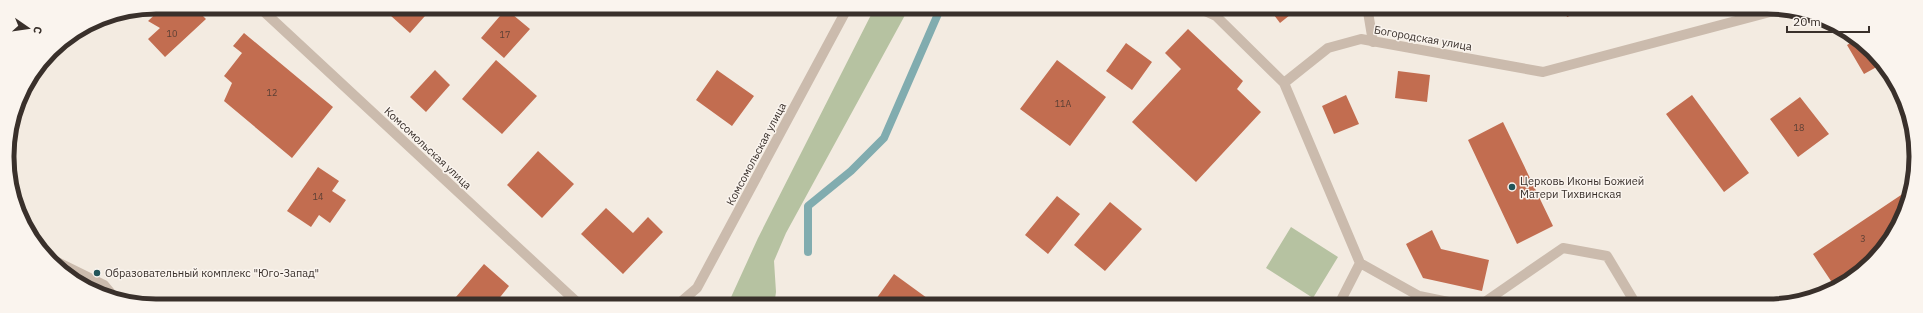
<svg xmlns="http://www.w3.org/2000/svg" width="1923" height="313" viewBox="0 0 1923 313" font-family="'IBM Plex Sans',sans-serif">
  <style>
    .green { fill: #b6c2a1 }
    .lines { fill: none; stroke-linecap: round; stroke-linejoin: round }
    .stream { stroke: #81acaf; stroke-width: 8 }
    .building { fill: #c26d50 }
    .lane { stroke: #cbbbad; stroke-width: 10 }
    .street { stroke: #cbbbad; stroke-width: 10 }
    .poi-dot { fill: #22555a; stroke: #faf4ee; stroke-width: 1.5 }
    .labels { text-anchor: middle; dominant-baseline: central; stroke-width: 3; stroke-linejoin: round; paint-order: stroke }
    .number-label { font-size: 9px; fill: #5b3f34 }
    .street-label { font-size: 11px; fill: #39302b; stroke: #faf4ee }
    .poi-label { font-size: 11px; fill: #39302b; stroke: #faf4ee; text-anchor: start }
    .rim { fill: none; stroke: #39302b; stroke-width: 5 }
  </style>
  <rect width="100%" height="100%" fill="#f3ebe1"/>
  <path class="green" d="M875,7H908L904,17L786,233L774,261L776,292L774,306H727L758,238Z
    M1291,227L1338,257L1313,298L1266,268Z"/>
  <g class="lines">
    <path class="stream" d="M808,252V206L851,171L884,138L941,7"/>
  </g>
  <path class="building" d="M163,7H194L206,19L165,57L148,39L160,28L148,21Z
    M381,7H431L432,8L410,33Z
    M1268,7H1300L1280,23Z
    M1564,7H1592L1567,17Z
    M506,9L530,29L504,58L481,38Z
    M1188,29L1243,81L1237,89L1261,112L1196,182L1132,122L1181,69L1165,53Z
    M244,33L333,107L292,158L224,101L232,83L224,76L242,53L233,46Z
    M1855,40L1879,58L1882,64L1864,74L1847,45Z
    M1126,43L1152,62L1132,90L1106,71Z
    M496,60L537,96L502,134L462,99Z
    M1057,60L1106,97L1070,146L1020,109Z
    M435,70L450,85L426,112L410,97Z
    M717,70L754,96L732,126L696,100Z
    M1398,71L1430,75L1427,102L1395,98Z
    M1346,95L1359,124L1334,134L1322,106Z
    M1692,95L1749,173L1724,192L1666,114Z
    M1800,97L1829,134L1798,157L1770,119Z
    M1503,122L1553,226L1517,244L1468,140Z
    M538,151L574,184L542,218L507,185Z
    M318,167L339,181L332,191L346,200L330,223L319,215L311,227L287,211Z
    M1904,193L1907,197L1901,222L1872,262L1835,287L1813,254Z
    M1057,196L1080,214L1048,254L1025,235Z
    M1110,202L1142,229L1105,271L1074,245Z
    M606,208L633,233L648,217L663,232L623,274L581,234Z
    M1432,230L1441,249L1489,260L1482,291L1423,278L1406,244Z
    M484,264L509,286L493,306H452L450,304Z
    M894,274L938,306H871Z
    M557,299L565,306H551Z"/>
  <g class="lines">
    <path class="lane" d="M1371,7L1368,12L1373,42
      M47,257L104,285L114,297"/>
    <path class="street" d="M259,7L581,306
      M1196,7L1216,16L1284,83
      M1360,263L1419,296L1468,306
      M676,306L697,288L848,7
      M1338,306L1360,263L1284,83L1328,48L1361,39L1543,72L1781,9
      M1479,306L1563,248L1607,256L1637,306"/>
  </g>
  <g class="poi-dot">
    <circle cx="1512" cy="187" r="4"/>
    <circle cx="97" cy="273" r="4"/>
  </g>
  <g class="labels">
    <g class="number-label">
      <text x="172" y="33">10</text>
      <text x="505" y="34">17</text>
      <text x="272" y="92">12</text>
      <text x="1063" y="103">11А</text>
      <text x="1799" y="127">18</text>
      <text x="318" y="196">14</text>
      <text x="1863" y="238">3</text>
    </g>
    <g class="street-label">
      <text transform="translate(1423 38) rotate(10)">Богородская улица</text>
      <text transform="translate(428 148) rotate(43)">Комсомольская улица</text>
      <text transform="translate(756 154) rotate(-62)">Комсомольская улица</text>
    </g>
    <g class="poi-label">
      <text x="1520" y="181">Церковь Иконы Божией<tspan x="1520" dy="13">Матери Тихвинская</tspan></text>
      <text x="105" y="273">Образовательный комплекс "Юго-Запад"</text>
    </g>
  </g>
  <path d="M0 0H1923V313H0ZM156 14H1767A142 142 0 0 1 1909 156V157A142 142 0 0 1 1767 299H156A142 142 0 0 1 14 157V156A142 142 0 0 1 156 14Z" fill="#faf4ee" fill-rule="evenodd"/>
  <path class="rim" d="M156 14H1767A142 142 0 0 1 1909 156V157A142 142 0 0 1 1767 299H156A142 142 0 0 1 14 157V156A142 142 0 0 1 156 14Z"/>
  <g transform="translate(28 28) rotate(103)" stroke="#faf4ee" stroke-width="3" paint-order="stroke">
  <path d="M0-3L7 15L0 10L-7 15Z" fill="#39302b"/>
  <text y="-6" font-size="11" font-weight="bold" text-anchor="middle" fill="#39302b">С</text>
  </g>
  <path d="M1787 26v6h82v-6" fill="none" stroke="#39302b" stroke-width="2"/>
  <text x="1793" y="26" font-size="12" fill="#39302b" stroke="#faf4ee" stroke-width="3" paint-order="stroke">20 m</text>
</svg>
